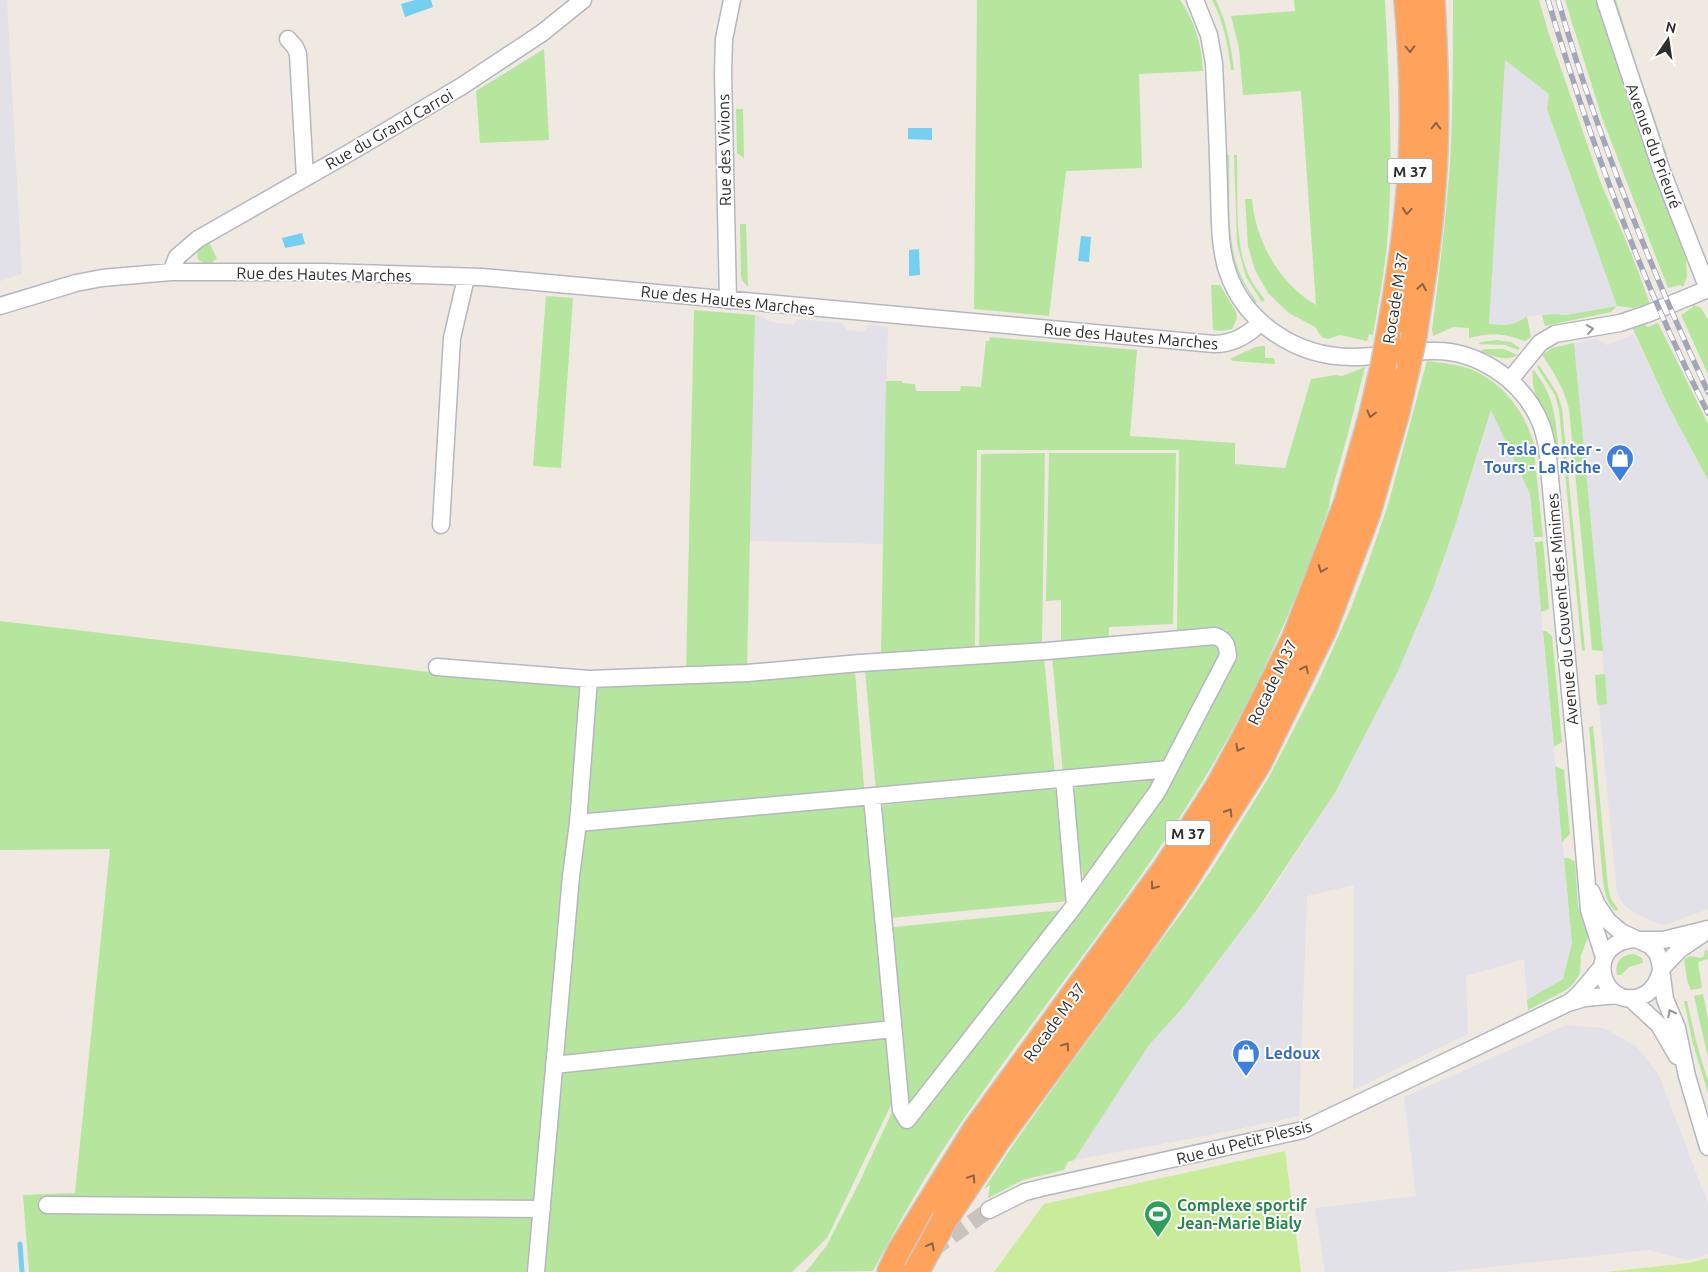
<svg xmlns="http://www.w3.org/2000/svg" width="1708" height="1272" viewBox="0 0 1708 1272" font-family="Ubuntu,sans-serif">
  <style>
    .industrial { fill: #e3e1e8 }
    .green { fill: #b6e59e }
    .pitch { fill: #c9ec9a }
    .water { fill: #75cff0 }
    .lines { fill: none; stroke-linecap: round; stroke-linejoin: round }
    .stream { stroke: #75cff0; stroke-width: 5 }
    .minor-tunnel { stroke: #c8c4bd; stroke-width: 16; stroke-dasharray: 16 8; stroke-linecap: butt }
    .minor-casing { stroke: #b4b7c1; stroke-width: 19 }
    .highway-casing { stroke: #c9c9c9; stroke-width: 28 }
    .minor { stroke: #fff; stroke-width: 16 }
    .highway { stroke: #ffa35c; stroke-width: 25 }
    .rail-casing { stroke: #a3a6b8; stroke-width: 5.5 }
    .rail { stroke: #fff; stroke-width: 4; stroke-dasharray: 11; stroke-linecap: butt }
    .highway-bridge-casing { stroke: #c9c9c9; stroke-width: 28; stroke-linecap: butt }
    .highway-bridge { stroke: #ffa35c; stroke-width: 25 }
    .oneway { stroke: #8c6343 }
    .oneway2 { stroke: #969696 }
    .labels { text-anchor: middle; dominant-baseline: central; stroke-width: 4; stroke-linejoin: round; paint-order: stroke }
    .shield { fill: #fff; stroke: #6d6d6d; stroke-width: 1 }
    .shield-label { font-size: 15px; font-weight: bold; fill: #2e2e2e }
    .street-label { font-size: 16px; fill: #2e2e2e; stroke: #fff }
    .shop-label { font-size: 16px; font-weight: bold; fill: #366cbe; stroke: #fff; text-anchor: end }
    .leisure-label { font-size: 16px; font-weight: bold; fill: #27864d; stroke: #fff; text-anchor: start }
  </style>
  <rect width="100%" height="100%" fill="#efe9e1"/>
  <path class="industrial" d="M0,0H7L22,274L0,281Z
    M1504,59L1549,94L1547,109L1617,306L1566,315L1555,314L1527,316L1516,324H1489Z
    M755,315L763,316L770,322L794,325L797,319L842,323L847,330L864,332L870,325L888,327L883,544L750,541Z
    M1634,334L1668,405L1708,480V909L1665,925L1656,923L1634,913L1624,905L1617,894L1599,705L1607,704L1574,343L1596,339L1607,345Z
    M1491,409L1530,494L1572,943L1563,980L1527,1000L1524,959L1466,976L1468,1034L1353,1090L1354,885L1307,896L1299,1116L1205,1136L1074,1160L1149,1045L1185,1005L1269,895L1336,791L1398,671L1433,589L1455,526L1482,442Z
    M1566,1025L1604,1028L1637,1047L1659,1075L1708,1204V1254L1689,1260L1648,1250L1445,1272H1325L1315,1208L1416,1196L1404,1097Z"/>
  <path class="green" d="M977,0H1180C1195,21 1202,46 1203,71L1139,74L1142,168L1066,171L1049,316L974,309Z
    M1212,0H1216C1227,23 1231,46 1234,70H1231C1228,46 1224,22 1212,0Z
    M1294,0H1385C1389,81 1394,163 1387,244C1384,275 1378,305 1373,335L1369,334L1367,341L1340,335L1328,339L1324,338L1321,336L1315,327L1289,313L1268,293L1255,270L1248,246L1245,199H1252C1255,240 1280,285 1316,305L1301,91L1243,95L1239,48L1231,16L1295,11Z
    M1453,0H1539L1548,31L1600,181L1632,255L1650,304L1633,308L1617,306L1611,312L1545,326L1542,315L1555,314L1566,315L1617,306L1547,109L1549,94L1505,60L1489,324C1506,325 1512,327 1527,316L1531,337L1525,341C1503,333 1491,332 1469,338V328L1453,327L1433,336L1432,330C1439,274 1446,219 1450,163C1453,109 1453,54 1453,0Z
    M1565,0H1597L1627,97L1686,259L1687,277L1683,287L1680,285L1668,288L1602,118Z
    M1612,0H1616L1637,67L1667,155L1665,156Z
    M544,49L549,140L480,143L476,91Z
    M736,109H743L744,158L737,153Z
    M1227,155H1229C1230,189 1226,236 1238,268C1242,280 1249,291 1257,302L1255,303C1247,290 1239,277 1234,262C1225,232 1228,187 1227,155Z
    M1234,155H1237C1238,191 1234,241 1248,274C1252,283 1259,292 1265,300L1262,302L1246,277L1237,244Z
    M740,224H746L748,287L742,280L741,276Z
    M209,242L217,259L213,261V263H203L198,259C195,248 201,246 209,242Z
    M1220,285L1236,312L1237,318L1232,329L1222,331L1213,330L1211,285Z
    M546,296L573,298L561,468L533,466Z
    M1692,304L1701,308L1708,320V374L1681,315L1693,307Z
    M694,310L755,315L747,668L686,671Z
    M1658,323L1708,424V480L1668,405L1632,327L1644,324L1648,327Z
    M990,337L1137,350L1130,436L1235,443V464L1285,468L1311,379L1336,375L1342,376L1365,367L1347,437L1331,494L1329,507C1294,611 1248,711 1189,803C1113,924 1020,1032 942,1151C917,1190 895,1230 873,1271L805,1272C813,1265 818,1255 826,1247L859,1183L893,1110L909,1118L1031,971L1235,658C1236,648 1236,638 1227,633V630L1177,633L1179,450H977L975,647L881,655L886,381H902V383L915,384L916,391H960L961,386L981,387L986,341H989Z
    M1497,340L1511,342L1520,348L1518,350L1505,345L1478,344L1481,342Z
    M1574,343L1603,651L1592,650L1569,409C1564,389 1554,372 1542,355L1552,348Z
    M1262,346H1265V358H1274L1275,364L1233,361L1230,359L1255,347Z
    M1485,349H1504L1518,355C1505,362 1492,356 1480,351Z
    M1427,361C1442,363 1456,364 1470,369C1501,381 1524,410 1533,441L1543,537H1534L1530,494L1491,410L1455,526L1433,589L1398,671L1336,791L1259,907L1185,1005L1149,1045L1074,1160L1068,1162L1064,1170L1023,1180L988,1198L990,1185L984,1189L1013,1145L1062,1076L1180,915L1212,869L1269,777L1317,684L1351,608L1368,563L1388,505Z
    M1539,365L1557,393L1562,408L1585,650L1582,651L1559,410L1555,395L1537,367Z
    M1533,369C1555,397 1555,417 1559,451H1557C1555,439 1552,428 1548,417C1538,396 1531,395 1533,369Z
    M1045,453L1042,642L979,647L981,454Z
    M1049,453H1176L1173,624L1109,627V637L1061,641V600L1046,601Z
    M1543,541L1549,609L1541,612L1535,542Z
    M0,621L429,672L567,683L855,671L875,929L1063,910L911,1103H892L827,1238L792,1272H29L23,1195L75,1193L110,849L0,850Z
    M1543,631H1546L1552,636L1562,742L1554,747Z
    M1209,646H1216L1222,650L1164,764L1063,774L1052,656Z
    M1044,657L1055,775L876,791L865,670Z
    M1605,674L1607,704L1599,705L1597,703L1595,675Z
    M1593,726L1608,887L1611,899L1618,909L1616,911C1606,904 1605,892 1603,880L1589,727Z
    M1555,766L1564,770L1570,834L1562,842Z
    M1158,778L1084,881L1080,860L1078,855L1072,792L1077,786Z
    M1052,788L1059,793L1069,901L890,918L881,809L884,805Z
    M1564,858H1569L1575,862L1578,906L1588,937L1581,955L1580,973L1574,983L1566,990L1528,1010L1527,1000L1563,979L1572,943Z
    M1705,949L1708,952V959L1698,962L1702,988L1691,990L1687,980L1684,959L1690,956L1701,958L1704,956Z
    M1634,954L1642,958L1643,963L1629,967L1621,975H1617C1614,962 1622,954 1634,954Z
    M1703,994L1708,1020V1058L1694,996Z
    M1684,1001H1687L1696,1041L1708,1081V1093L1693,1044Z"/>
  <path class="pitch" d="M1285,1151L1301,1272H994L1044,1204Z
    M1708,1258V1272H1606L1688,1263Z"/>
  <path class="water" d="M415,0H431L433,7L405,17L401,4Z
    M908,128H932V140L908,139Z
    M302,233L305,244L285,248L282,238Z
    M1081,236L1091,237L1089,262L1078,261Z
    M919,249L920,275L909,276V250Z"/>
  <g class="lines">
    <path class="stream" d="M20,1244L22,1272"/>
    <path class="minor-tunnel" d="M932,1250L989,1210"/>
    <g class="minor-casing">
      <path id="minor" d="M1195,0L1209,35L1214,63C1216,105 1218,148 1219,191C1220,217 1219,245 1227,270C1244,323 1297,357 1352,357C1378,357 1404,352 1431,351C1477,349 1524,381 1541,424C1544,431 1545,439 1547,446L1576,755L1589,910L1604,957
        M1605,0L1661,169L1708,289
        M288,39L295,47L298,54L305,178
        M171,272L177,257L198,239L349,153L462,86L542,33L583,0
        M728,300L723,73L724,39L732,0
        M0,306L76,283L102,278L171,272H325L482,277L1214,344C1233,344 1247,336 1260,323
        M1510,380L1540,343L1555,334L1620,323L1647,314L1708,289
        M441,525L452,338L466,278
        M437,667L589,679L747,673L860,663L1047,651L1215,636C1226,640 1227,645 1228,656L1157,792L1075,905L907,1120L901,1110L872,797
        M1064,779L1075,905
        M578,823L1169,769
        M1591,891L1597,905L1608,921L1621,932L1651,946L1657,953L1660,962L1665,999L1677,1028L1687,1076L1708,1147
        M1634,939C1582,944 1602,1009 1639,997C1652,993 1657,983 1661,971
        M1639,940H1663L1708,929
        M1661,969L1680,949L1701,935
        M1630,998L1659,1025L1677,1056
        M1570,1002C1583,992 1591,979 1602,967
        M554,1065L893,1029
        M47,1205L542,1209
        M989,1210L1025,1192L1045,1187L1303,1130L1568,1003L1585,998L1618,995
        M536,1272L571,876L578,823L589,679"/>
    </g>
    <g class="highway-casing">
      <path id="highway" d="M1414,335C1422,285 1430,235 1433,184C1438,122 1435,61 1432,0
        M1388,341C1400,274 1411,205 1412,137C1413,91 1411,45 1407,0
        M945,1219L998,1139L1138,948L1185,880L1258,764L1324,629L1368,512L1396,415L1409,359
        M890,1272L900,1251L976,1129L1166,868L1218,787L1243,741L1294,640L1347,502L1372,414L1383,367"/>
    </g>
    <use href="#minor" class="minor"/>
    <use href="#highway" class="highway"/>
    <g class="rail-casing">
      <path id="rail" d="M1548,0C1590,141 1641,281 1708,413
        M1558,0C1597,135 1649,265 1708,392"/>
    </g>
    <use href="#rail" class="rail"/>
    <g class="highway-bridge-casing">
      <path id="highway-bridge" d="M1409,359L1414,335
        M1383,367L1388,341
        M916,1272L945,1219"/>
    </g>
    <use href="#highway-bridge" class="highway-bridge"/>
  </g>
  <defs><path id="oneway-chevron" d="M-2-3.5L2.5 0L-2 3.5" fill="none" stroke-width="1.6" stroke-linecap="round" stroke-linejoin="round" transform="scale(1.25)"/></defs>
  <g class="oneway">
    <use href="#oneway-chevron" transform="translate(1410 49) rotate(89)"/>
    <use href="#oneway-chevron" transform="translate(1436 126) rotate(-89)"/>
    <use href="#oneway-chevron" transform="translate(1407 211) rotate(95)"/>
    <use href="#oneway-chevron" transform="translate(1422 287) rotate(-80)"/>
    <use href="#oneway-chevron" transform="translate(1371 414) rotate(104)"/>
    <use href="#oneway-chevron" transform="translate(1322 569) rotate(111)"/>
    <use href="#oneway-chevron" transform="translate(1305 669) rotate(-64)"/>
    <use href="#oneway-chevron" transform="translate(1239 748) rotate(119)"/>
    <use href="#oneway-chevron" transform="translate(1229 812) rotate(-58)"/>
    <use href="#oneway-chevron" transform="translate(1154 886) rotate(126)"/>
    <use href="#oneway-chevron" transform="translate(1066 1046) rotate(-54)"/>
    <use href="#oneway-chevron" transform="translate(972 1178) rotate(-57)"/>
    <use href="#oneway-chevron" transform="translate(931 1246) rotate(-61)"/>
  </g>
  <g class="oneway2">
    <use href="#oneway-chevron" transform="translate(1590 329) rotate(-9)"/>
    <use href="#oneway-chevron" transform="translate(1671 1013) rotate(-117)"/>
  </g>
  <defs>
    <g id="shop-pin" transform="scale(1.4375)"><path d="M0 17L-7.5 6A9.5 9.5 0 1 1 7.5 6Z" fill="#3f7fe0" stroke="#fff"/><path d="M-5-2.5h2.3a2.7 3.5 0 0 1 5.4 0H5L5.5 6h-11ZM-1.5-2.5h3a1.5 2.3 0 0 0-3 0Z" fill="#fff"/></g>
    <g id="stadium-pin" transform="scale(1.4375)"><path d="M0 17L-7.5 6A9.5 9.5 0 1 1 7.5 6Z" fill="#2e9e5b" stroke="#fff"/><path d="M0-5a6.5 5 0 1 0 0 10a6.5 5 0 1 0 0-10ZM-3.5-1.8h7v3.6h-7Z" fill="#fff"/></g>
  </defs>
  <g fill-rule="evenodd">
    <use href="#shop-pin" x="1620" y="458"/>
    <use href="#shop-pin" x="1246" y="1053"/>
    <use href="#stadium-pin" x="1158" y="1214"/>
  </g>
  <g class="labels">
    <g class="shield">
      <rect x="1387.5" y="158.5" width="45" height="25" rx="4"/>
      <rect x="1165.5" y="820.5" width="45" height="25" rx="4"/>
    </g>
    <g class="shield-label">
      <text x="1410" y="171">M 37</text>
      <text x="1188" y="833">M 37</text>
    </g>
    <g class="street-label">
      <text transform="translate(389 129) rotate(-30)">Rue du Grand Carroi</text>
      <text transform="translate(1654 146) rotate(70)">Avenue du Prieuré</text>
      <text transform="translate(724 150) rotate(-91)">Rue des Vivions</text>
      <text transform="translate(324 274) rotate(1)">Rue des Hautes Marches</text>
      <text transform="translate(1395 298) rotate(-81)">Rocade M 37</text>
      <text transform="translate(728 300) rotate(6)">Rue des Hautes Marches</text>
      <text transform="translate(1131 336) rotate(5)">Rue des Hautes Marches</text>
      <text transform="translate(1562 609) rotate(-95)">Avenue du Couvent des Minimes</text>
      <text transform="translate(1272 682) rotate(-64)">Rocade M 37</text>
      <text transform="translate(1054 1022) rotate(-54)">Rocade M 37</text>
      <text transform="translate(1244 1142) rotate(-14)">Rue du Petit Plessis</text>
    </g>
    <g class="shop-label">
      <text x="1601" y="449">Tesla Center -<tspan x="1601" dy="18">Tours - La Riche</tspan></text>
      <text x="1265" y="1053" text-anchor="start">Ledoux</text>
    </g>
    <g class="leisure-label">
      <text x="1177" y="1205">Complexe sportif<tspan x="1177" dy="18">Jean-Marie Bialy</tspan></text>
    </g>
  </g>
  <g transform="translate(1668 40) rotate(13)" stroke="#ffffff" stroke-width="4" paint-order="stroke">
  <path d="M0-4L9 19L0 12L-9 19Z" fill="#2e2e2e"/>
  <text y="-8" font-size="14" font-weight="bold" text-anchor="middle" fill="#2e2e2e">N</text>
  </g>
</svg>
